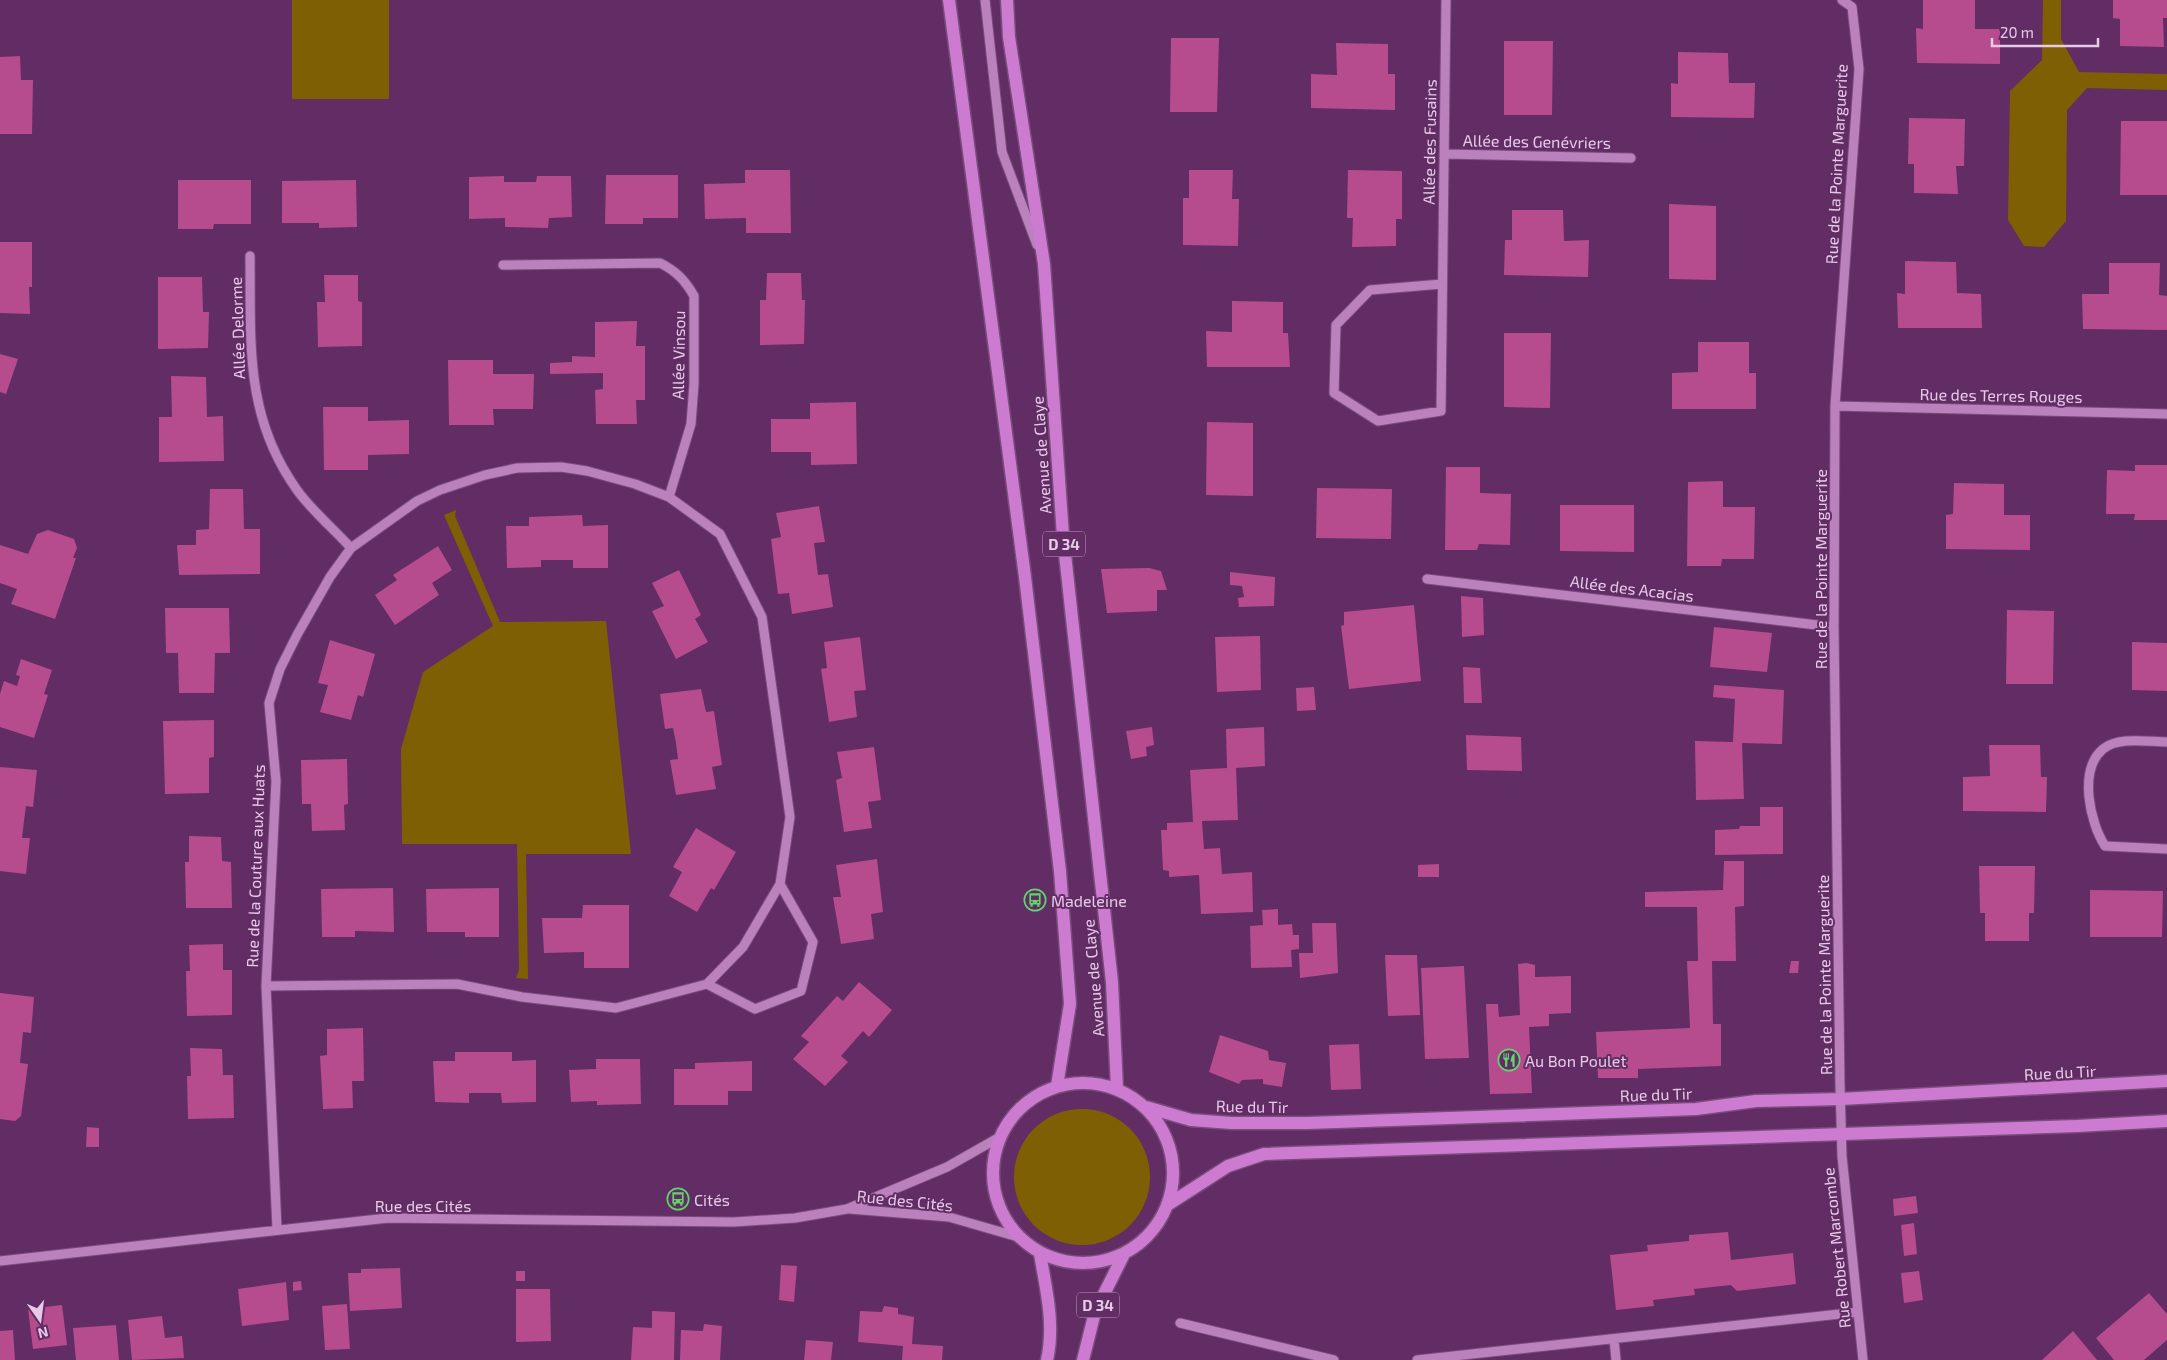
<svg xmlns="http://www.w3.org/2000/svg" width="2167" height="1360" viewBox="0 0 2167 1360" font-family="'Exo 2',sans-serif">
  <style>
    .green { fill: #7f5f03 }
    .building { fill: #b64c8d }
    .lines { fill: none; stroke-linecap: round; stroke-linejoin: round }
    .minor-casing { stroke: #794c7b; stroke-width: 11 }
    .major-casing { stroke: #794c7b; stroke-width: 15 }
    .minor { stroke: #ba81bd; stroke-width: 9 }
    .major { stroke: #cd7bd1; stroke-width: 12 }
    .labels { text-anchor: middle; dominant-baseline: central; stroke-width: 4; stroke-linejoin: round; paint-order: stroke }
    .shield { fill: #612d64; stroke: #bf9ac0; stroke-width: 1 }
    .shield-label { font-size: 15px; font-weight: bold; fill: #e7c9e8 }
    .street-label { font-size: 16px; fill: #e7c9e8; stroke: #612d64 }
    .poi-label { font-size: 16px; fill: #e7c9e8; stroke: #612d64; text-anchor: start }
  </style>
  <rect width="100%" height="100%" fill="#612d64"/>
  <path class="green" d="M292,0H389V99H292Z
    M2043,0H2061V39L2079,72L2167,74V90L2087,88L2067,110L2066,221L2044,247L2024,246L2008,220L2010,91L2042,60Z
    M456,510L455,516L500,622L606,621L631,854H526L528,979L516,978L519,970L517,844H402L401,749L423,672L493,626L444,515Z
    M1014 1177a68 68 0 1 1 136 0a68 68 0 1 1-136 0Z"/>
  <path class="building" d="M1923,0H1975V29H2000V64L1917,63L1916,28L1923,29Z
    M2113,0H2167V18H2163L2164,47L2120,46V19L2113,18Z
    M1171,38H1219L1217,112H1170Z
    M1504,41H1553L1552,115H1504Z
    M1336,43L1388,44V74H1395V110L1311,108V74L1337,75Z
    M1678,52L1728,53L1729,83H1755L1754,118L1671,117V83L1678,84Z
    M20,56L21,80H33L32,134H0V57Z
    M1909,118L1965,119L1964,166H1956L1958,194L1914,193V164H1908Z
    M2121,121H2167V195H2120Z
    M745,170H790L791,233H746V218L705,219L704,184L745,183Z
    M1189,170H1233L1232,199H1239L1238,246L1183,245V198H1189Z
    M1348,170L1402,171V219H1396V246L1352,247L1353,218H1347Z
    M606,175H678V218H643V224H605Z
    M504,176V182H536L537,176H571L572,217L549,218L548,228L505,227V218L469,219V177Z
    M178,180H251V224H214L213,229H178Z
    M356,180L357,227L319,228V223H282V181Z
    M1669,204L1716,206V280L1669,279Z
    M1512,210H1563L1564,241L1589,240L1588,277L1504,275L1505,240H1512Z
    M0,242H32V287H29L30,314L0,313Z
    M1905,261L1956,262L1957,293L1981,294L1982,328H1898L1897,293L1905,294Z
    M2109,263H2160L2159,295L2167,296V330L2083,329L2082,294H2109Z
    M767,273H801L802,300H805L804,344L760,345V300H766Z
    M324,275H358V301L362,302V346L318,347L317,302H325Z
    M158,277H202L203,312H209L208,348L158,349Z
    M1232,301L1283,302V333H1288L1290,367H1207L1206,331L1232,332Z
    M637,321L636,346H645V400H636L637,424H596L595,390L603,389V373L550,374V363L572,362V356L595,357V322Z
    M1504,333H1551L1550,408L1504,407Z
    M1698,342H1749V373H1756V409H1672V373L1698,372Z
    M0,354L18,359L6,394L0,392Z
    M448,360H493V374H534L533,409H493L494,425H449Z
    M171,376L206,377L207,417L223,416L224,461L159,462V417H172Z
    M856,402L857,464L811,465V452H771V419H810V403Z
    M323,407H368V421L409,420V454L368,455V470H324Z
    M1207,422L1253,423V496L1206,495Z
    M2135,465H2167V520H2134L2135,514H2106L2107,470L2135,471Z
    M1446,467H1480V493L1511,494L1510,545L1479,544L1477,550H1445Z
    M1723,481V507H1755L1754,559H1722L1721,566H1687L1688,482Z
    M1954,483L2004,484V515H2030V550L1946,549V515L1953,514Z
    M1317,488L1392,489L1391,539L1316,538Z
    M210,489H243L244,529H260V574L179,575L177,545H196V530L209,529Z
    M1560,505H1634V552L1560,551Z
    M819,506L825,542L814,543L818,575L828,574L833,607L792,614L789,593L778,594L771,539L781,537L776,513Z
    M582,515L583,526L608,525V568H573V560H541V567L507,568L506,526H529V517Z
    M48,530L74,539L77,548L73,558H76L55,619L11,604L17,589L0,583V545L28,554L37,534Z
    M438,546L452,570L432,583L439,595L395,625L375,595L397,580L393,575Z
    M1149,568L1161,571L1167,590H1157V611L1107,613L1101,569Z
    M679,570L701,615L695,619L708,642L676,659L652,611L664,606L652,583Z
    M1230,572L1275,577L1274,606L1239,607L1238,598L1244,597L1242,586L1230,585Z
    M1461,596L1483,598L1484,635L1462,637Z
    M1414,605L1421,681L1349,689L1341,626L1344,625V612Z
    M165,608H229L230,653H215L214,693H179L178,653H166Z
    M2007,610L2054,611L2053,684H2006Z
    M1714,627L1772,633L1767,672L1710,667Z
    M1260,636L1261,690L1217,692L1215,637Z
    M860,637L866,690L854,691L857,717L829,722L821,669L827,668L824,642Z
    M330,640L375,654L363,697L358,695L351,720L320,712L328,685L318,683Z
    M2132,642L2167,643V691L2132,690Z
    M21,659L52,670L44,694L48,695L34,738L0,727V694L4,681L17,686L20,676L16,675Z
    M1463,667L1480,668L1482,703H1464Z
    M1714,685L1784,690L1782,744L1742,743L1744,799L1696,800L1695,741L1733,742L1735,699L1713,697Z
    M1314,687L1316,710L1297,711L1296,688Z
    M701,689L706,712L714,711L722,765L712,767L716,789L676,795L670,760L678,759L676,743L673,728L665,729L660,694Z
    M214,720V757L209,758V793L165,794L163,721Z
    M1152,727L1154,745L1146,747L1147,756L1131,759L1126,731Z
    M1264,727L1265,766L1236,768L1238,820L1202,821L1204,849L1220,848L1222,874L1252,872L1253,912L1201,914L1199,875L1169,877V871L1163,870L1161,830H1167V823L1193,822L1190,770L1227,768L1226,729Z
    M1466,735L1521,737L1522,771L1467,770Z
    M1989,745H2040L2041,777H2047L2046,812L1963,811V777L1990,776Z
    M874,747L881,800L868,802L872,828L844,832L836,780L842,778L837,752Z
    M347,759L348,804L344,805L345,830L312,831L311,804H302L301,760Z
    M0,767L37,770L33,807L26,806L24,821L22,838H30L26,874L0,871Z
    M1760,807H1783V854L1715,855V830L1739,829L1740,826H1760Z
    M696,828L736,852L714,890L711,888L697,912L669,896L682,872L673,867Z
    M189,836L221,837L222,861L231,862L232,908H186L185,862H189Z
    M877,859L883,912L871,914L874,939L841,944L833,897H841L836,865Z
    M1724,861H1744V906L1735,907L1736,961H1712L1713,1024H1721V1066L1638,1069V1078H1598L1596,1032L1690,1028L1687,961H1698L1697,907H1645V892L1723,890Z
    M1439,864V877H1418V865Z
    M1979,866H2035L2034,913H2029V941H1985V913H1980Z
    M393,888L394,932L355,931V937H322L321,889Z
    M499,888V937H465V932H427L426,889Z
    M2090,890L2163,891L2162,937H2090Z
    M583,905H629V968H584V952L544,953L542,918H582Z
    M1278,909V925L1292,924L1293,935H1299V949L1291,950L1292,967L1251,968L1250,926L1263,925L1262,910Z
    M1312,923H1336L1338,973L1300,978L1299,953H1313Z
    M223,944V970H232V1015L187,1016L186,971H190L189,945Z
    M1385,955H1417L1420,1015L1388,1016Z
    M1791,961H1799L1798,973H1789Z
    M1527,963L1535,965V977L1571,976V1013L1549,1014V1026L1529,1027L1532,1093L1490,1094L1486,1004H1498L1499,1017L1520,1015L1518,964Z
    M1464,966L1469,1058L1425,1059L1421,968Z
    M859,982L892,1010L869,1037L863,1031L841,1056L848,1062L825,1086L793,1059L809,1042L801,1036L837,996L843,1001Z
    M0,993L34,997L31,1033L23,1032L20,1063L28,1064L21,1116L15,1121L0,1119Z
    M363,1028L364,1081H352L353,1108L323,1109L320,1056L327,1055V1029Z
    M1220,1035L1268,1051L1269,1060L1286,1063L1282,1087L1263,1084V1079L1242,1080L1239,1084L1209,1072Z
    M1359,1044L1361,1089L1331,1090L1329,1045Z
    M190,1048L222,1049L223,1075H233L234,1118L188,1119L187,1076H191Z
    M455,1052H512V1061L536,1060V1102L502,1103L501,1093H469V1103L435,1102L433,1061H455Z
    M596,1059H640L641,1104L597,1105V1101L571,1102L569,1070L596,1069Z
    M752,1061V1091H728V1105H674V1069H695V1063Z
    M87,1127L99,1128V1147H86Z
    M1916,1196L1918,1213L1894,1216L1893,1199Z
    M1914,1223L1917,1254L1904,1256L1901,1225Z
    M1728,1232L1731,1260L1793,1253L1796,1284L1737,1291L1731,1285L1694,1289L1695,1295L1653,1300L1654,1306L1616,1310L1610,1255L1648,1251L1647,1245L1689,1241V1235Z
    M781,1265L797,1266L794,1302L779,1300Z
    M400,1268L402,1308L350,1311L348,1273H361V1269Z
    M516,1271H525V1281H516Z
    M1919,1271L1923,1300L1904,1303L1901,1273Z
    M301,1281L302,1290L293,1291V1282Z
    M286,1282L289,1320L242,1326L238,1289Z
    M516,1289H550L551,1341L516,1342Z
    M2149,1293L2167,1314V1340L2144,1360H2114L2096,1338Z
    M347,1304L350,1349L325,1350L322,1306Z
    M62,1305L67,1345L33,1349L28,1309Z
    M884,1306L898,1308V1314L914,1317L912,1344L943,1346L942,1360H902L903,1346L858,1342L860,1311L882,1312Z
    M652,1311L675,1312L674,1360H631L633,1327L652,1328Z
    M162,1316L165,1338L182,1336L184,1358L132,1360L128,1320Z
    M704,1324L722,1326L720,1360H680L681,1330L703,1331Z
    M116,1325L119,1360H76L73,1328Z
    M13,1330L15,1360H0V1331Z
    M2073,1331L2097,1360H2042Z
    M806,1340L833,1342L831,1360H804Z"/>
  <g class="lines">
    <g class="minor-casing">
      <path id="minor" d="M985,0L1002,152L1037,245
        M1842,0L1852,7L1859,69L1835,406L1834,627L1840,1085L1842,1156L1863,1360
        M1444,154L1631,158
        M250,256C251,342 244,416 297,490C312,511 334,529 351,548
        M503,265L660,263C676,271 685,280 694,296V384L691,424L669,497
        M1442,284L1370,290L1336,325L1334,393L1378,421L1441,411L1446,0
        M1835,406L2167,414
        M1427,579L1834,627
        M2167,742C2148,742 2119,736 2103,749C2078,770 2090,823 2105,846L2167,849
        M707,984L755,1009L801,991L813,942L780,884
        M266,986L457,984L522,997L616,1008L707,984L743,947L780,884L790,817L762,617L720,534L669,497L635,484L587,471L561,467L517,468L485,475L440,490L417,501L351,548L330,577L297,635L280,669L269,703L276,781L266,986L277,1229
        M850,1209L949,1217L1018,1237
        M0,1261L388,1218L734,1222L795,1218L847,1209L947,1167L998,1138
        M1180,1323L1334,1360
        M1614,1339L1616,1360
        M1417,1360L1858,1312"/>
    </g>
    <g class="major-casing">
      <path id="major" d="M949,0L1025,577L1060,871L1070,1004L1057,1086
        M1007,0L1009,37L1044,264L1063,536L1112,982L1117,1088
        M993 1173a90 90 0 1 1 180 0a90 90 0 1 1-180 0Z
        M1146,1107L1191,1120L1232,1123H1308L1696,1109L1756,1101L1841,1099L2167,1081
        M1169,1204L1228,1166L1264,1154L2077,1126L2167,1121
        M1040,1254C1046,1289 1055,1324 1047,1360
        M1083,1360L1095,1312L1124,1254"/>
    </g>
    <use href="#minor" class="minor"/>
    <use href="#major" class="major"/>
  </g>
  <defs>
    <g id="bus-ring" transform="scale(1.125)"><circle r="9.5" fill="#612d64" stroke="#60d56b" stroke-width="1.5"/><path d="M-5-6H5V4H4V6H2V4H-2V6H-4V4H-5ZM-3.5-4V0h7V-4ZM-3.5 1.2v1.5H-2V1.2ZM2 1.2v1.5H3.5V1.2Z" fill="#60d56b"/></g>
    <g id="restaurant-ring" transform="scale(1.125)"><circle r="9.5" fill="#612d64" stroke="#60d56b" stroke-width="1.5"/><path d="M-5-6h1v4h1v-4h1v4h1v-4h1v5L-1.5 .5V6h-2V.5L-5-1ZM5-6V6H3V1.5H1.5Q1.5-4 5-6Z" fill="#60d56b"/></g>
  </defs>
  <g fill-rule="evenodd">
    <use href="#bus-ring" x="1035" y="900"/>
    <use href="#restaurant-ring" x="1509" y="1060"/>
    <use href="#bus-ring" x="678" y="1199"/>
  </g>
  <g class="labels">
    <g class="shield">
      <rect x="1043" y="531.5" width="42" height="25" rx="4"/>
      <rect x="1077" y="1292.5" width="42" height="25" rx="4"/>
    </g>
    <g class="shield-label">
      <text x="1064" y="544">D 34</text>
      <text x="1098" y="1305">D 34</text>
    </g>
    <g class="street-label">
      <text transform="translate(1537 141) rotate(1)">Allée des Genévriers</text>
      <text transform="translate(1429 142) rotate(-89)">Allée des Fusains</text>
      <text transform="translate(1836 164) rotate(-87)">Rue de la Pointe Marguerite</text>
      <text transform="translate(237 328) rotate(-92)">Allée Delorme</text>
      <text transform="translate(678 355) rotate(-89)">Allée Vinsou</text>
      <text transform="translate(2001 395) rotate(1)">Rue des Terres Rouges</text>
      <text transform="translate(1041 455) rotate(-94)">Avenue de Claye</text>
      <text transform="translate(1820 569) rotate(-90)">Rue de la Pointe Marguerite</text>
      <text transform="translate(1632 588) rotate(7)">Allée des Acacias</text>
      <text transform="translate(255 866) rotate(-88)">Rue de la Couture aux Huats</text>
      <text transform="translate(1824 975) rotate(-91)">Rue de la Pointe Marguerite</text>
      <text transform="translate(1093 978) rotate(-95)">Avenue de Claye</text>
      <text transform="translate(2060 1072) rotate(-3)">Rue du Tir</text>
      <text transform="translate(1656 1094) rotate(-2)">Rue du Tir</text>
      <text transform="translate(1252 1106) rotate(1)">Rue du Tir</text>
      <text transform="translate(905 1200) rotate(6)">Rue des Cités</text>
      <text x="423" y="1205">Rue des Cités</text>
      <text transform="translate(1836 1248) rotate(-96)">Rue Robert Marcombe</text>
    </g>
    <g class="poi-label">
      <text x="1051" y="900">Madeleine</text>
      <text x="1525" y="1060">Au Bon Poulet</text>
      <text x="694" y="1199">Cités</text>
    </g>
  </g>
  <g transform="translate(40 1320) rotate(166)" stroke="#612d64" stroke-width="4" paint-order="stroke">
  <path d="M0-4L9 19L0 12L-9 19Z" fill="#e7c9e8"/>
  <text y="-8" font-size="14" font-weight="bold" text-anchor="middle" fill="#e7c9e8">N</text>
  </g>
  <path d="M1992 38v8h106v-8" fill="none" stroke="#e7c9e8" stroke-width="2.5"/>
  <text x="2000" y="38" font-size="15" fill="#e7c9e8" stroke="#612d64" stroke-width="4" paint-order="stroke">20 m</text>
</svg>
